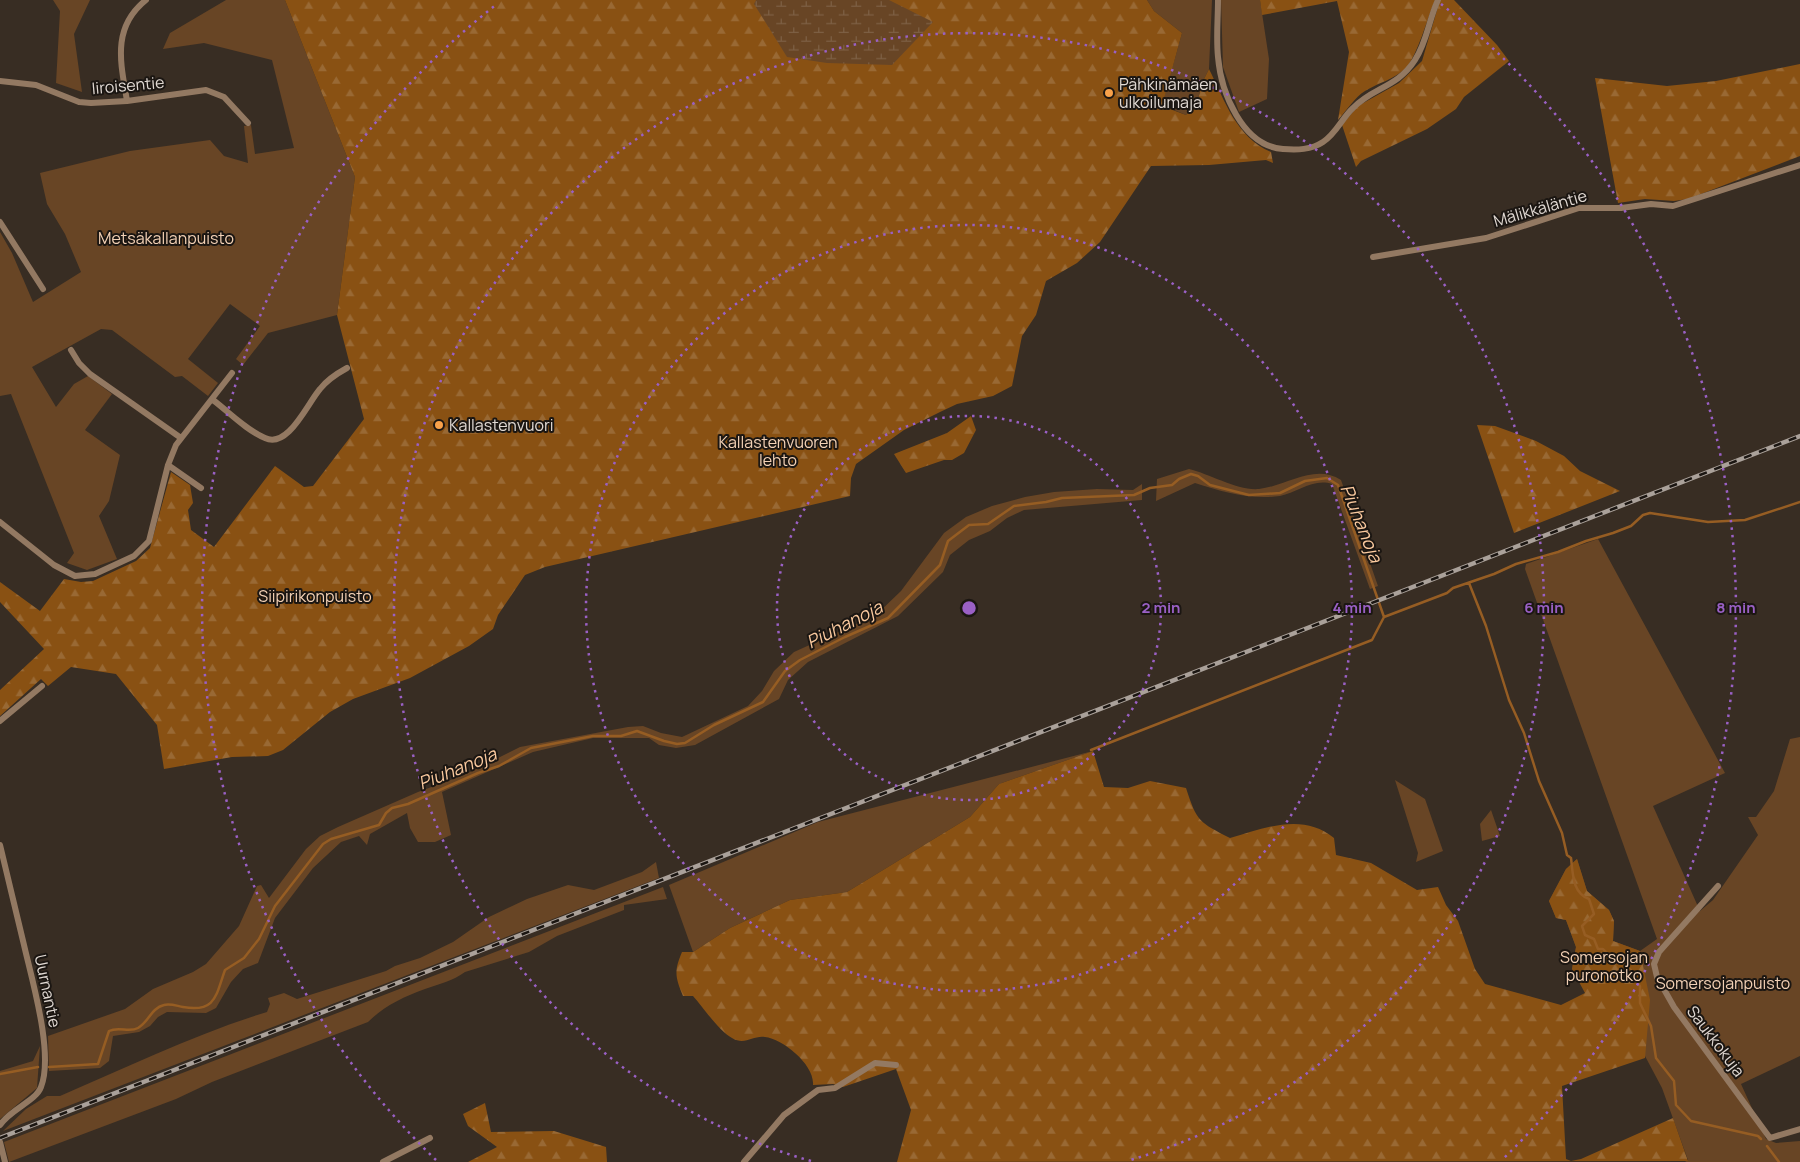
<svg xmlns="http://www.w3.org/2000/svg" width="1800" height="1162" viewBox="0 0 1800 1162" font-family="Manrope,sans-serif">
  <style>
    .green { fill: #684525 }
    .forest { fill: url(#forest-firs) }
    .wetland { fill: url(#wetland-marsh) }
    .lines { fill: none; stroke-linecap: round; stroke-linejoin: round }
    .stream { stroke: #965d23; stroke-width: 2.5 }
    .street { stroke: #937962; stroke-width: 6 }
    .rail-casing { stroke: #aaa19a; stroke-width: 4.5 }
    .rail { stroke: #1b1612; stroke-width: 2.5; stroke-dasharray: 8; stroke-linecap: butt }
    .ring { fill: none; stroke: #9a60c5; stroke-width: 2.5; stroke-dasharray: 2.5 5 }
    .poi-dot { fill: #f8a14a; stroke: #1b1612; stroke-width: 2 }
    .labels { text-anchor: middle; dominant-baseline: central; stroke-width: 4; stroke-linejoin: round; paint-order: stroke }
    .poi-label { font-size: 16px; fill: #e1d9d3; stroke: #1b1612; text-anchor: start }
    .street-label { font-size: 16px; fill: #e1d9d3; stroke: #1b1612 }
    .park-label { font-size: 16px; fill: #f3d1b5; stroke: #1b1612 }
    .water-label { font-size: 18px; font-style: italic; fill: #fac99e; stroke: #1b1612 }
    .centre { fill: #9a60c5; stroke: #1b1612; stroke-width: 2.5 }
    .ring-label { font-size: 15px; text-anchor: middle; font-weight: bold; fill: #9a60c5; stroke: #1b1612; stroke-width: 4; stroke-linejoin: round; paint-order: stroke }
  </style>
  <defs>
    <pattern id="forest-firs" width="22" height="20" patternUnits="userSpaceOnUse" patternTransform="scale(1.25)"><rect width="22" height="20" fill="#895113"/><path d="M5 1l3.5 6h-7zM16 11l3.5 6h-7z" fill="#996934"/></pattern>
    <pattern id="wetland-marsh" width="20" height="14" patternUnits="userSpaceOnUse" patternTransform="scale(1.25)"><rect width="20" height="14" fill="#684525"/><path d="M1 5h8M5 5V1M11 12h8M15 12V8" fill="none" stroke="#7d5f44"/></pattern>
  </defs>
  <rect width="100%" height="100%" fill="#382d23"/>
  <path class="green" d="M53,0H90L74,34L82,92L56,83L60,11Z
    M226,0H285L355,177L337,315L268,333L243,365L236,359L260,326L230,304L188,359L218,383L208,396L182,376L175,377L112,330L101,329L32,367L56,407L74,384L88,376L112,394L85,430L120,455L109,501L99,516L117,559L87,570L67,563L74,553L11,394L0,396V232L12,253L33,302L81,272L65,234L47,204L40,173L130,151L210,140L224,156L248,163L244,126L251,125L255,154L294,148L272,60L204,43L163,49L170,33Z
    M1147,0H1212L1209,69L1202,83L1198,100L1186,115L1162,105L1182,33L1154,11Z
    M1221,0H1260L1269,59L1267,99L1239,112L1223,67Z
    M1189,469C1210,474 1238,491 1259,489C1287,486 1314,463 1341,480L1378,586L1370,589L1332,484C1313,478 1297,493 1280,496C1250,500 1223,492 1195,483L1156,501L1157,479Z
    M1142,484V500L1024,510L1007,518L990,531L969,540L950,555L943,572L898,616L808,662L788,680L779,699L695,745L676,748L659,745L649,738H593L533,752L442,792L451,835L435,842H418L410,828L407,813L370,834L367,845L359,836L341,842L313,868L275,918L258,963L243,969L231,982L216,1008L206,1013L167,1012L158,1017L150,1026L139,1032L113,1036L109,1061L100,1068L49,1071L48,1036L125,1009L153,989L193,972L206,964L239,926L257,886L261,885L269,898L306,849L320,836L338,827L418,792L464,775L520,747L628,727L643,726L661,733L682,737L748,706L762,691L774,671L794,652L876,615L901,591L944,533L966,517L992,506L1025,497L1054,492L1097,489L1133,490Z
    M1598,539L1725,773L1653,806L1700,911L1713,900L1758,835L1748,817H1756L1774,791L1790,739L1800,737V1056L1741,1084L1766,1139L1776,1143L1800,1141V1162H1685L1688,1160L1662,1088L1645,1056L1572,969L1576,947L1566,920L1556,918L1549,901L1566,869L1577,859L1587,891L1609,910L1614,921L1613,941L1640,951L1657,939L1525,569L1526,564Z
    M1093,751L999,784L970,817L847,892L790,900L730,928L693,952L669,885L818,822Z
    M1395,780L1425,799L1443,851L1416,862L1418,853Z
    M1491,810L1500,836L1482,841L1480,824Z
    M656,862L659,878L3,1131L26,1109L47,1096H60C128,1067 195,1034 267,1012L270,1004L268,998L284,993L297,999L386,971L395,966L420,958L453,942L489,917L527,899L568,885L594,890L642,872Z
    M663,887L667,899L624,905V910L557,936L529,952L465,972C453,981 439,984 425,989C403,997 384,1006 368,1022L212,1082L176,1099L9,1162L4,1142Z
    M40,1046L37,1088L0,1119V1071L33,1061Z"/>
  <path class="forest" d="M285,0H1147L1154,11L1182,33L1162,106L1186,115L1198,100L1202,83L1209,69C1225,101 1236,137 1271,152L1273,163L1266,160L1209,165L1151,166L1100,242L1077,263L1046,281L1036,315L1022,336L1012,386L993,396L957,404L940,412L904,430L856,464L851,478L850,496L545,567L525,575L498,615L493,629L469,646L410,678L353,699L330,712L283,750L268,756L232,757L164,769L157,725L116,674L71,667L48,686L41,679L0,716V690L44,649L0,602V582L40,611L64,579L81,582L93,581L136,561L150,548L171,472L190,485L193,503L188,510L191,530L214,547L275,466L304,487L313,486L364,419L337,315L355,177Z
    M1260,0H1435C1428,17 1417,56 1406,68C1395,79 1378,83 1365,91C1355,97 1346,111 1338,120L1349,52L1337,1L1262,15Z
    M1440,0H1454L1497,45L1509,61L1464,97L1456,109L1427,129L1361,161L1356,167L1342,125L1358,106L1399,83L1422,61Z
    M1800,64V156L1688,199L1674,201L1645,199L1618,203L1595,78L1667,86L1716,81Z
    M971,416L976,430L964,453L952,460H944L906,473L894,454L947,433Z
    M1477,425L1495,426L1536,441L1564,456L1580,471L1620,491L1514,533Z
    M1093,751L1104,787L1128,788L1150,781L1186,788C1197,822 1199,822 1230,838C1264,828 1303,812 1334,838L1336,855L1371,863L1417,890L1438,887L1446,905L1458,921L1475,969L1485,984L1561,1005L1585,993L1572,969L1576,947L1566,920L1556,918L1549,901L1566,869L1577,859L1587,891L1609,910L1614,921L1613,941L1640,951L1650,1000L1645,1058L1562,1086L1566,1159L1571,1161L1581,1159L1673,1118L1688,1161L897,1162L911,1110L896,1069L843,1087L833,1084L813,1085C815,1065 783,1039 765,1037C753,1035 745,1046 732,1038C719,1031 703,1007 693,996H683C675,977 674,971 682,952H693L730,928L790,900L847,892L970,817L999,784Z
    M485,1103L491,1132L554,1131L606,1147L607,1162H468L497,1147L468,1126L463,1114Z"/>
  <path class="wetland" d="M756,0H889L933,22L892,65L827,63L787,57L754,4Z"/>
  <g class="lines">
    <path class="stream" d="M1469,583L1486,626L1509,700L1524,733L1539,781L1562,833L1567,855L1571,858C1573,873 1572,893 1589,899L1594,914L1582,926L1585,935L1594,939L1598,949H1603C1611,958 1623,961 1631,970L1630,975L1640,986V1003L1651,1026L1656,1058L1674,1081L1676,1105L1691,1121L1758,1136L1761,1139
      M1091,750L1372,640L1384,617
      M49,1067L98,1064L109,1031C119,1026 129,1033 138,1028C149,1022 151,1008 164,1005C170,1003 177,1006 183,1007C216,1013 216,995 225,970L244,958L259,939L275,906L323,844L331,839L379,825L386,813L392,808L408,804L478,773L499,766L531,748L593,736H621L637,731L664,741L677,744L685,743L714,725L763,702L785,671L800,660L845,637L888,618L940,565L948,541L969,525L988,524L1014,506L1046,502L1062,498L1134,495L1150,488L1172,485L1179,479L1191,474L1198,476L1210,485L1249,495L1280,493L1305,481L1327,478L1338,485L1384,617L1447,593L1453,588L1494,574L1516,564L1558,552L1586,541L1613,533L1631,526L1643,515L1650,513L1708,522L1745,520L1800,502
      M0,1074L38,1067
      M1767,1146L1779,1162"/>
    <path class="street" d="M1218,0C1218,19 1216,38 1218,57C1221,92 1242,146 1283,149C1297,150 1311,150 1323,142C1336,134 1342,118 1353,108C1373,87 1397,88 1415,60C1427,42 1429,19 1438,0
      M0,81L36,85L79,102L91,103L127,101L206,90L224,97L248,123
      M127,101C121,64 111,28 146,0
      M0,222L43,289
      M1373,257L1486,238L1579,208H1621L1651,204L1673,206L1800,165
      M71,350L79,363L90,374L181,438
      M213,400C229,412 246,430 265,438C288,449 307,404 320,389C327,380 336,374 347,368
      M168,465L201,488
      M0,522L54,565L75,576L95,574L134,556L149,541L168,465L176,445L232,373
      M0,721L42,686
      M0,845C8,878 16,912 24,945C32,980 54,1054 41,1087C36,1101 11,1109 0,1125
      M1718,886L1659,952L1654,964L1657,977L1674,1007L1770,1138L1800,1129
      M0,1142L5,1162
      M383,1162L430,1138
      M744,1162L784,1115L818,1090L835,1088L875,1063L896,1065"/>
    <g class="rail-casing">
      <path id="rail" d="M0,1138L1800,436"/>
    </g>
    <use href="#rail" class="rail"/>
  </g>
  <g class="ring">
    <circle cx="969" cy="608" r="192"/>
    <circle cx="969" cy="608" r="383"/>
    <path d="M811 1161A575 575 0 1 1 1127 1161"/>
    <path d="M436 1160A767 767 0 0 1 497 4M1441 4A767 767 0 0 1 1502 1160"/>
  </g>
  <g class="poi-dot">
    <circle cx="1109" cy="93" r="5"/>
    <circle cx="439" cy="425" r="5"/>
  </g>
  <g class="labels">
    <g class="poi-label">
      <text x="1119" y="84">Pähkinämäen<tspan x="1119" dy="18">ulkoilumaja</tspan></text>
      <text x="449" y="425">Kallastenvuori</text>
    </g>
    <g class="street-label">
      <text transform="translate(128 85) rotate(-5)">Iiroisentie</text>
      <text transform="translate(1540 208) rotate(-16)">Mälikkäläntie</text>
      <text transform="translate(48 991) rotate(78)">Uurnantie</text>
      <text transform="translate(1716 1041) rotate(53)">Saukkokuja</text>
    </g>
    <g class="park-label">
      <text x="166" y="238">Metsäkallanpuisto</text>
      <text x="778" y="442">Kallastenvuoren<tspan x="778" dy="18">lehto</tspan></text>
      <text x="315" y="596">Siipirikonpuisto</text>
      <text x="1604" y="957">Somersojan<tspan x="1604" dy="18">puronotko</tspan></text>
      <text x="1723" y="983">Somersojanpuisto</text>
    </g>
    <g class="water-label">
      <text transform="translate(1362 523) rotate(68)">Piuhanoja</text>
      <text transform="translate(844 624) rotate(-27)">Piuhanoja</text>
      <text transform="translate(457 768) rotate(-22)">Piuhanoja</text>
    </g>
  </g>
  <circle cx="969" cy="608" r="8" class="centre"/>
  <g class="ring-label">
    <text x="1161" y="613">2 min</text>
    <text x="1352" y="613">4 min</text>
    <text x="1544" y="613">6 min</text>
    <text x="1736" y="613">8 min</text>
  </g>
</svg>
